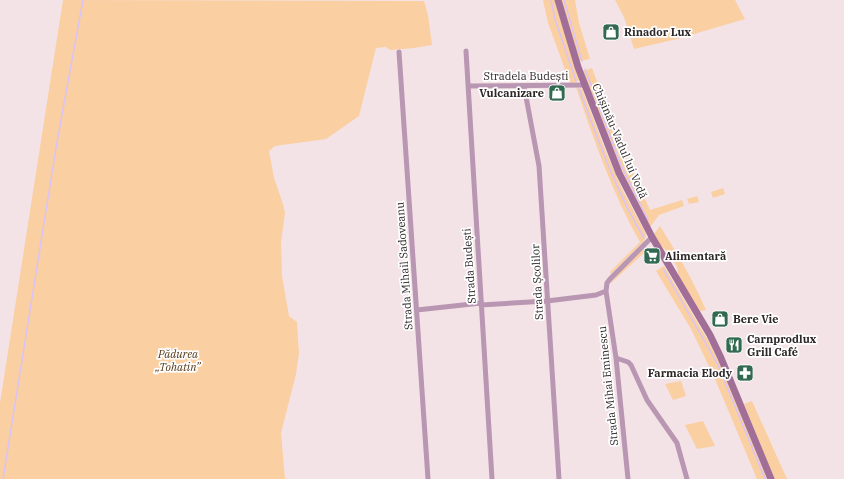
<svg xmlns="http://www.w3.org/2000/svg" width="844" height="479" viewBox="0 0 844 479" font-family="'IBM Plex Serif',serif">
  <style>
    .green { fill: #facfa1 }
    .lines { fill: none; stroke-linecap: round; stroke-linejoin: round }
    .stream { stroke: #d8c4f8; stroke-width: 1.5 }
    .minor { stroke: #b996b2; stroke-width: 5 }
    .secondary { stroke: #a06e97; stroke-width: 7 }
    .labels { text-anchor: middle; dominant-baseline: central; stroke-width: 3.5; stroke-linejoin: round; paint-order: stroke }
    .poi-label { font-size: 11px; font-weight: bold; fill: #2d2728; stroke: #fff; text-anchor: start }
    .street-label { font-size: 11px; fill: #2d2728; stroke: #fff }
    .park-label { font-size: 11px; font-style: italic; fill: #553918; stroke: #fff }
  </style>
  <rect width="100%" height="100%" fill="#f4e3e6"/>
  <path class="green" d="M63,0L424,1L428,15L432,45L414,48L390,50L386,47L376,48L359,116L326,139L275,146L269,151L274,178L283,204L285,213L281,242L282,276L289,316L297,322L299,353L296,374L281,433L285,479H0V403Z
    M543,0H555L579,80L576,82L571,83L568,79L562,61L548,23Z
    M561,0H575L579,23L590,59L579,61Z
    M615,0H735L745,19L677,39L634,49L624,17Z
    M592,68L623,151L650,210L682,200L684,206L659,215L650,227L620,167L583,71Z
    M576,87L582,89L606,152L622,189L646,234V237L643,242L611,274L610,272L640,242C613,195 593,138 576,87Z
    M723,188L725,194L713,198L711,192Z
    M697,196L699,202L689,204L687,199Z
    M660,226C677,253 693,280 706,310L700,311L679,277L677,267L669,253L661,246L654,234Z
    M643,249L645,252L611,283V281Z
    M664,266L709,342L720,364L767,479H757L715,379L691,329L656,271Z
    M681,381L686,396L673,400L665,384Z
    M752,401L787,479H774L744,404Z
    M703,421L715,446L697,449L685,425Z"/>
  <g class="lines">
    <path class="stream" d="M551,0L555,19L576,81
      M564,0L582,61
      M585,69L621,165L648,220
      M579,89C598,139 616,192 644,238
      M664,270L718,365L765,479
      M3,479L57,142L83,0"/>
    <path class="minor" d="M466,51L492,479
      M399,52L428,479
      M469,86L585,85
      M524,86L539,166L559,479
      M481,305L547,301L596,295L606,291
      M417,310L481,303
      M616,358L628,362L631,365L647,400L677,443L687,479
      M628,479L616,358L606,291L607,283L610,279L652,237"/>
    <path class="secondary" d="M558,0L578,67L619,173L652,237L710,335L721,358L771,479"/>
  </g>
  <defs>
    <g id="shop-square" transform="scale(0.9)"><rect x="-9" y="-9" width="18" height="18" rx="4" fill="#326951" stroke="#fff"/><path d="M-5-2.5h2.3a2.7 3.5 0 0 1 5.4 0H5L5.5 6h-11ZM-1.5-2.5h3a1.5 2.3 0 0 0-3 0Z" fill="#fff"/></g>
    <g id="supermarket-square" transform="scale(0.9)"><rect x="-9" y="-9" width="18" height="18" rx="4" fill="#326951" stroke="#fff"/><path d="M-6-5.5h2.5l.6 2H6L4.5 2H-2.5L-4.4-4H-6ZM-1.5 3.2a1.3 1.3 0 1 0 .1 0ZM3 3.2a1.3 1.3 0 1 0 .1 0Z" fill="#fff"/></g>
    <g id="restaurant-square" transform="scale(0.9)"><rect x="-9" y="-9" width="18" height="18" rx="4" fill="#326951" stroke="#fff"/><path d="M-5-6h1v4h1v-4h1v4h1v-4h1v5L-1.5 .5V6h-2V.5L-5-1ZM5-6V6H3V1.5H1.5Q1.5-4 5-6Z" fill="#fff"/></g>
    <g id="pharmacy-square" transform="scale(0.9)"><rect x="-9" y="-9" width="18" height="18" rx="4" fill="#326951" stroke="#fff"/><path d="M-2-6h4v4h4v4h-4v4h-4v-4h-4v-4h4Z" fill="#fff"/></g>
  </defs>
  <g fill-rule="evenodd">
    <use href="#shop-square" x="611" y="32"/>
    <use href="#shop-square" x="557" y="93"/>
    <use href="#supermarket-square" x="652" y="256"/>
    <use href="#shop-square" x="720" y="319"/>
    <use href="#restaurant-square" x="734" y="345"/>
    <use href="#pharmacy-square" x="745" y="373"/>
  </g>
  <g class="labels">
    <g class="poi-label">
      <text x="624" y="32">Rinador Lux</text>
      <text x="544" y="93" text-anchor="end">Vulcanizare</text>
      <text x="665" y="256">Alimentară</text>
      <text x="733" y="319">Bere Vie</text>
      <text x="747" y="339">Carnprodlux<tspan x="747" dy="13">Grill Café</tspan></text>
      <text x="732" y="373" text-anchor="end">Farmacia Elody</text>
    </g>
    <g class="street-label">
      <text x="526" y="76">Stradela Budești</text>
      <text transform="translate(620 141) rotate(67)">Chișinău-Vadul lui Vodă</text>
      <text transform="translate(404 266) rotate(-94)">Strada Mihail Sadoveanu</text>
      <text transform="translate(469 266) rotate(-94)">Strada Budești</text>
      <text transform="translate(537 282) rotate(-93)">Strada Școlilor</text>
      <text transform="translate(608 386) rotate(-96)">Strada Mihai Eminescu</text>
    </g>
    <g class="park-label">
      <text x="178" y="354">Pădurea<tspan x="178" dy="13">„Tohatin”</tspan></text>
    </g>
  </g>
</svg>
